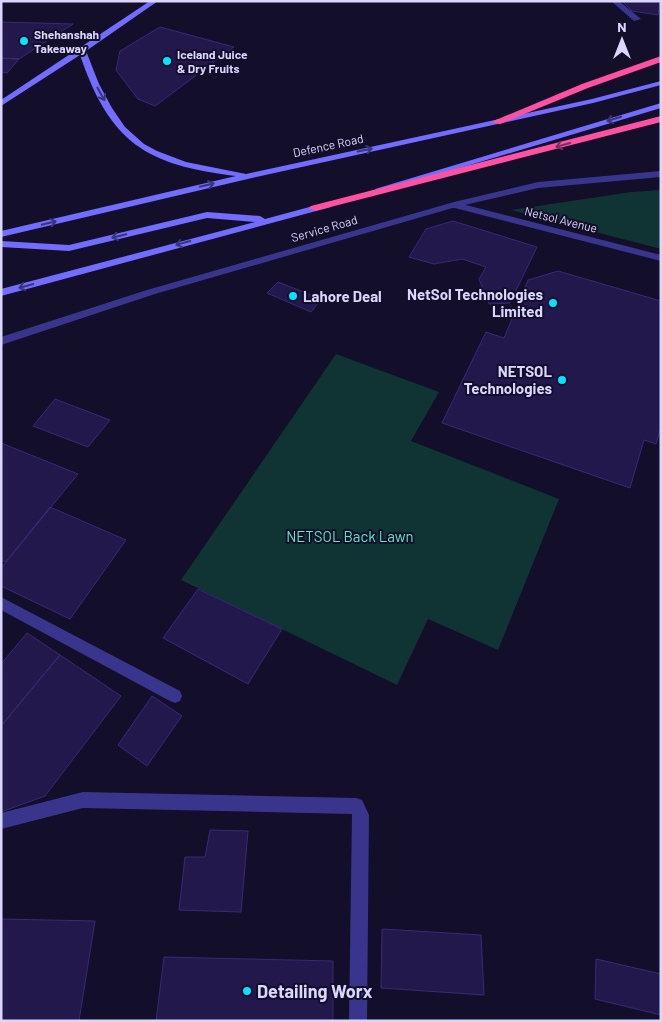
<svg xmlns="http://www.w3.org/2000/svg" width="662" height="1022" viewBox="0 0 662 1022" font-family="Barlow,sans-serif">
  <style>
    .green { fill: #103333 }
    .building { fill: #23184b; stroke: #392979 }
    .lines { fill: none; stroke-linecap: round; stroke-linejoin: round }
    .minor { fill: #39358c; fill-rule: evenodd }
    .tertiary { fill: #39358c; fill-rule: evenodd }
    .secondary { fill: #726dff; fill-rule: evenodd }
    .motorway { fill: #ff51a2; fill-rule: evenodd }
    .oneway { stroke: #39347f }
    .oneway2 { stroke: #7d2c5f }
    .poi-dot { fill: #02e3ff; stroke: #130e29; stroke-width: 2 }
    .labels { text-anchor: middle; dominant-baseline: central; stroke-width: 4; stroke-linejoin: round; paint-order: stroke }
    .far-poi-label { font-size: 12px; font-weight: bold; fill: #dbd6ff; stroke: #130e29; text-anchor: start }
    .far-street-label { font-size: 12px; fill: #dbd6ff; stroke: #130e29 }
    .poi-label { font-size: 15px; font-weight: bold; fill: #dbd6ff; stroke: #130e29; text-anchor: end }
    .park-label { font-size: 15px; fill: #58e9c6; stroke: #130e29 }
    .near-poi-label { font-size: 18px; font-weight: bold; fill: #dbd6ff; stroke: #130e29; text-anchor: start }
  </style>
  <rect width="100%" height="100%" fill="#130e29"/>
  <path class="green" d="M661,190V249L511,210L631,192Z
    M336,354L439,392L411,441L559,499L498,650L428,619L397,685L181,580Z"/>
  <path class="building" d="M622,1H660L658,15L632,11Z
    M1,22L73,24L19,59L1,58Z
    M160,27L234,47L155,106L138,99L116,70L120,51Z
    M1,58L19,59L7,73L1,72Z
    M453,221L537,247L510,303L489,304L479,279L486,267L462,259L434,264L409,257L426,229Z
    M558,271L661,301V427L656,444L644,440L630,488L442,423L486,332L504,338L528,280Z
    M278,282L321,299L311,312L267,293Z
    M55,399L110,420L88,447L33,426Z
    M1,443L78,474L6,562L1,560Z
    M50,507L126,540L70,619L1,586V568Z
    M198,589L282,629L248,684L163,638Z
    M27,633L60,655L1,726V664Z
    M60,655L121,696L45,796L1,812V726Z
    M152,696L182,716L147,766L118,745Z
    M210,830L248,831L241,912L179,910L185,857H205Z
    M1,919L95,921L79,1021H1Z
    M382,929L481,935L484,995L381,988Z
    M164,957L333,961V1021H156Z
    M596,959L661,974V1015L595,999Z"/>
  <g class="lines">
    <path class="minor" d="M611,1H619L641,19L634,21Z
      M454,202L661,255V261L451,207L449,205Z
      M1,597L180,691L182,696L180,701L175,703L170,701L1,610Z
      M83,792L356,798L362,800L369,815L367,1021H349L352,814L83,808L1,829V813Z"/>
    <path class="tertiary" d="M661,171V177L538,188L456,207L155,294L1,345V337L147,290L454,202L538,182Z"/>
    <path class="secondary" d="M150,1H158L86,51L99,84L112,108L125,127L144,144L157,151L186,162L246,174L592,99L661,81V85L593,103L252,178L1,237V231L236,176C146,165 110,143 80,55L1,106V100Z
      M661,103V108L383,191L380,192L375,189Z
      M328,202L333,205L331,207L1,296V289L255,222L207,218L69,251L1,247V241L69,245L207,212L260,216L265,219Z"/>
    <path class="motorway" d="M661,56V62L588,88L500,124L491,122L582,84Z
      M661,116V122L315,211L309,208L311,206Z"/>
  </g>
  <defs><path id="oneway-shaft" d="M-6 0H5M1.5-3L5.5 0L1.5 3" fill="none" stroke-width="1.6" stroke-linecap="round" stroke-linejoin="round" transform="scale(1.25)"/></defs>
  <g class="oneway">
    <use href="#oneway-shaft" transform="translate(101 94) rotate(61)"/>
    <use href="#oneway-shaft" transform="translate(614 119) rotate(163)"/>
    <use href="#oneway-shaft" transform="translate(365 150) rotate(-12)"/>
    <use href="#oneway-shaft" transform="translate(207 185) rotate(-13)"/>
    <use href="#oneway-shaft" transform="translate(49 223) rotate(-13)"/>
    <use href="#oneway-shaft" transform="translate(119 236) rotate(167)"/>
    <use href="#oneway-shaft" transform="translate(183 243) rotate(165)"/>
    <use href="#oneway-shaft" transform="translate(26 286) rotate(164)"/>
  </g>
  <use class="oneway2" href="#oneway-shaft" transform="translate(563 145) rotate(165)"/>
  <g class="poi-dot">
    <circle cx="24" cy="41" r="5"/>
    <circle cx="167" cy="61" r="5"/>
    <circle cx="293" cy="296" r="5"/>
    <circle cx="553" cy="303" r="5"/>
    <circle cx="562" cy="380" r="5"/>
    <circle cx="247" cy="991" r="5"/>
  </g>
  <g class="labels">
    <g class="far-poi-label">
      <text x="34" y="34">Shehanshah<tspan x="34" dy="14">Takeaway</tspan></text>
      <text x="177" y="54">Iceland Juice<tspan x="177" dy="14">&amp; Dry Fruits</tspan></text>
    </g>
    <g class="far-street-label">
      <text transform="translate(328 145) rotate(-12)">Defence Road</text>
      <text transform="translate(561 219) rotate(14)">Netsol Avenue</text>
      <text transform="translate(324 228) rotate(-16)">Service Road</text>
    </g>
    <g class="poi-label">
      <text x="543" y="294">NetSol Technologies<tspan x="543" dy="17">Limited</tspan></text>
      <text x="303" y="296" text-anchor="start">Lahore Deal</text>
      <text x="552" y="371">NETSOL<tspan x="552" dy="17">Technologies</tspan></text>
    </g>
    <g class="park-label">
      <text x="350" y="536">NETSOL Back Lawn</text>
    </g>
    <g class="near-poi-label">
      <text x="257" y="991">Detailing Worx</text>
    </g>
  </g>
  <rect width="662" height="1022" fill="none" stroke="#dbd6ff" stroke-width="5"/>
  <g transform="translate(622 40)" stroke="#130e29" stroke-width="4" paint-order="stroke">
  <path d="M0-4L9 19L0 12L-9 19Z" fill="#dbd6ff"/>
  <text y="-8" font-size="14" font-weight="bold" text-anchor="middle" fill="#dbd6ff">N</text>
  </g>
</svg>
